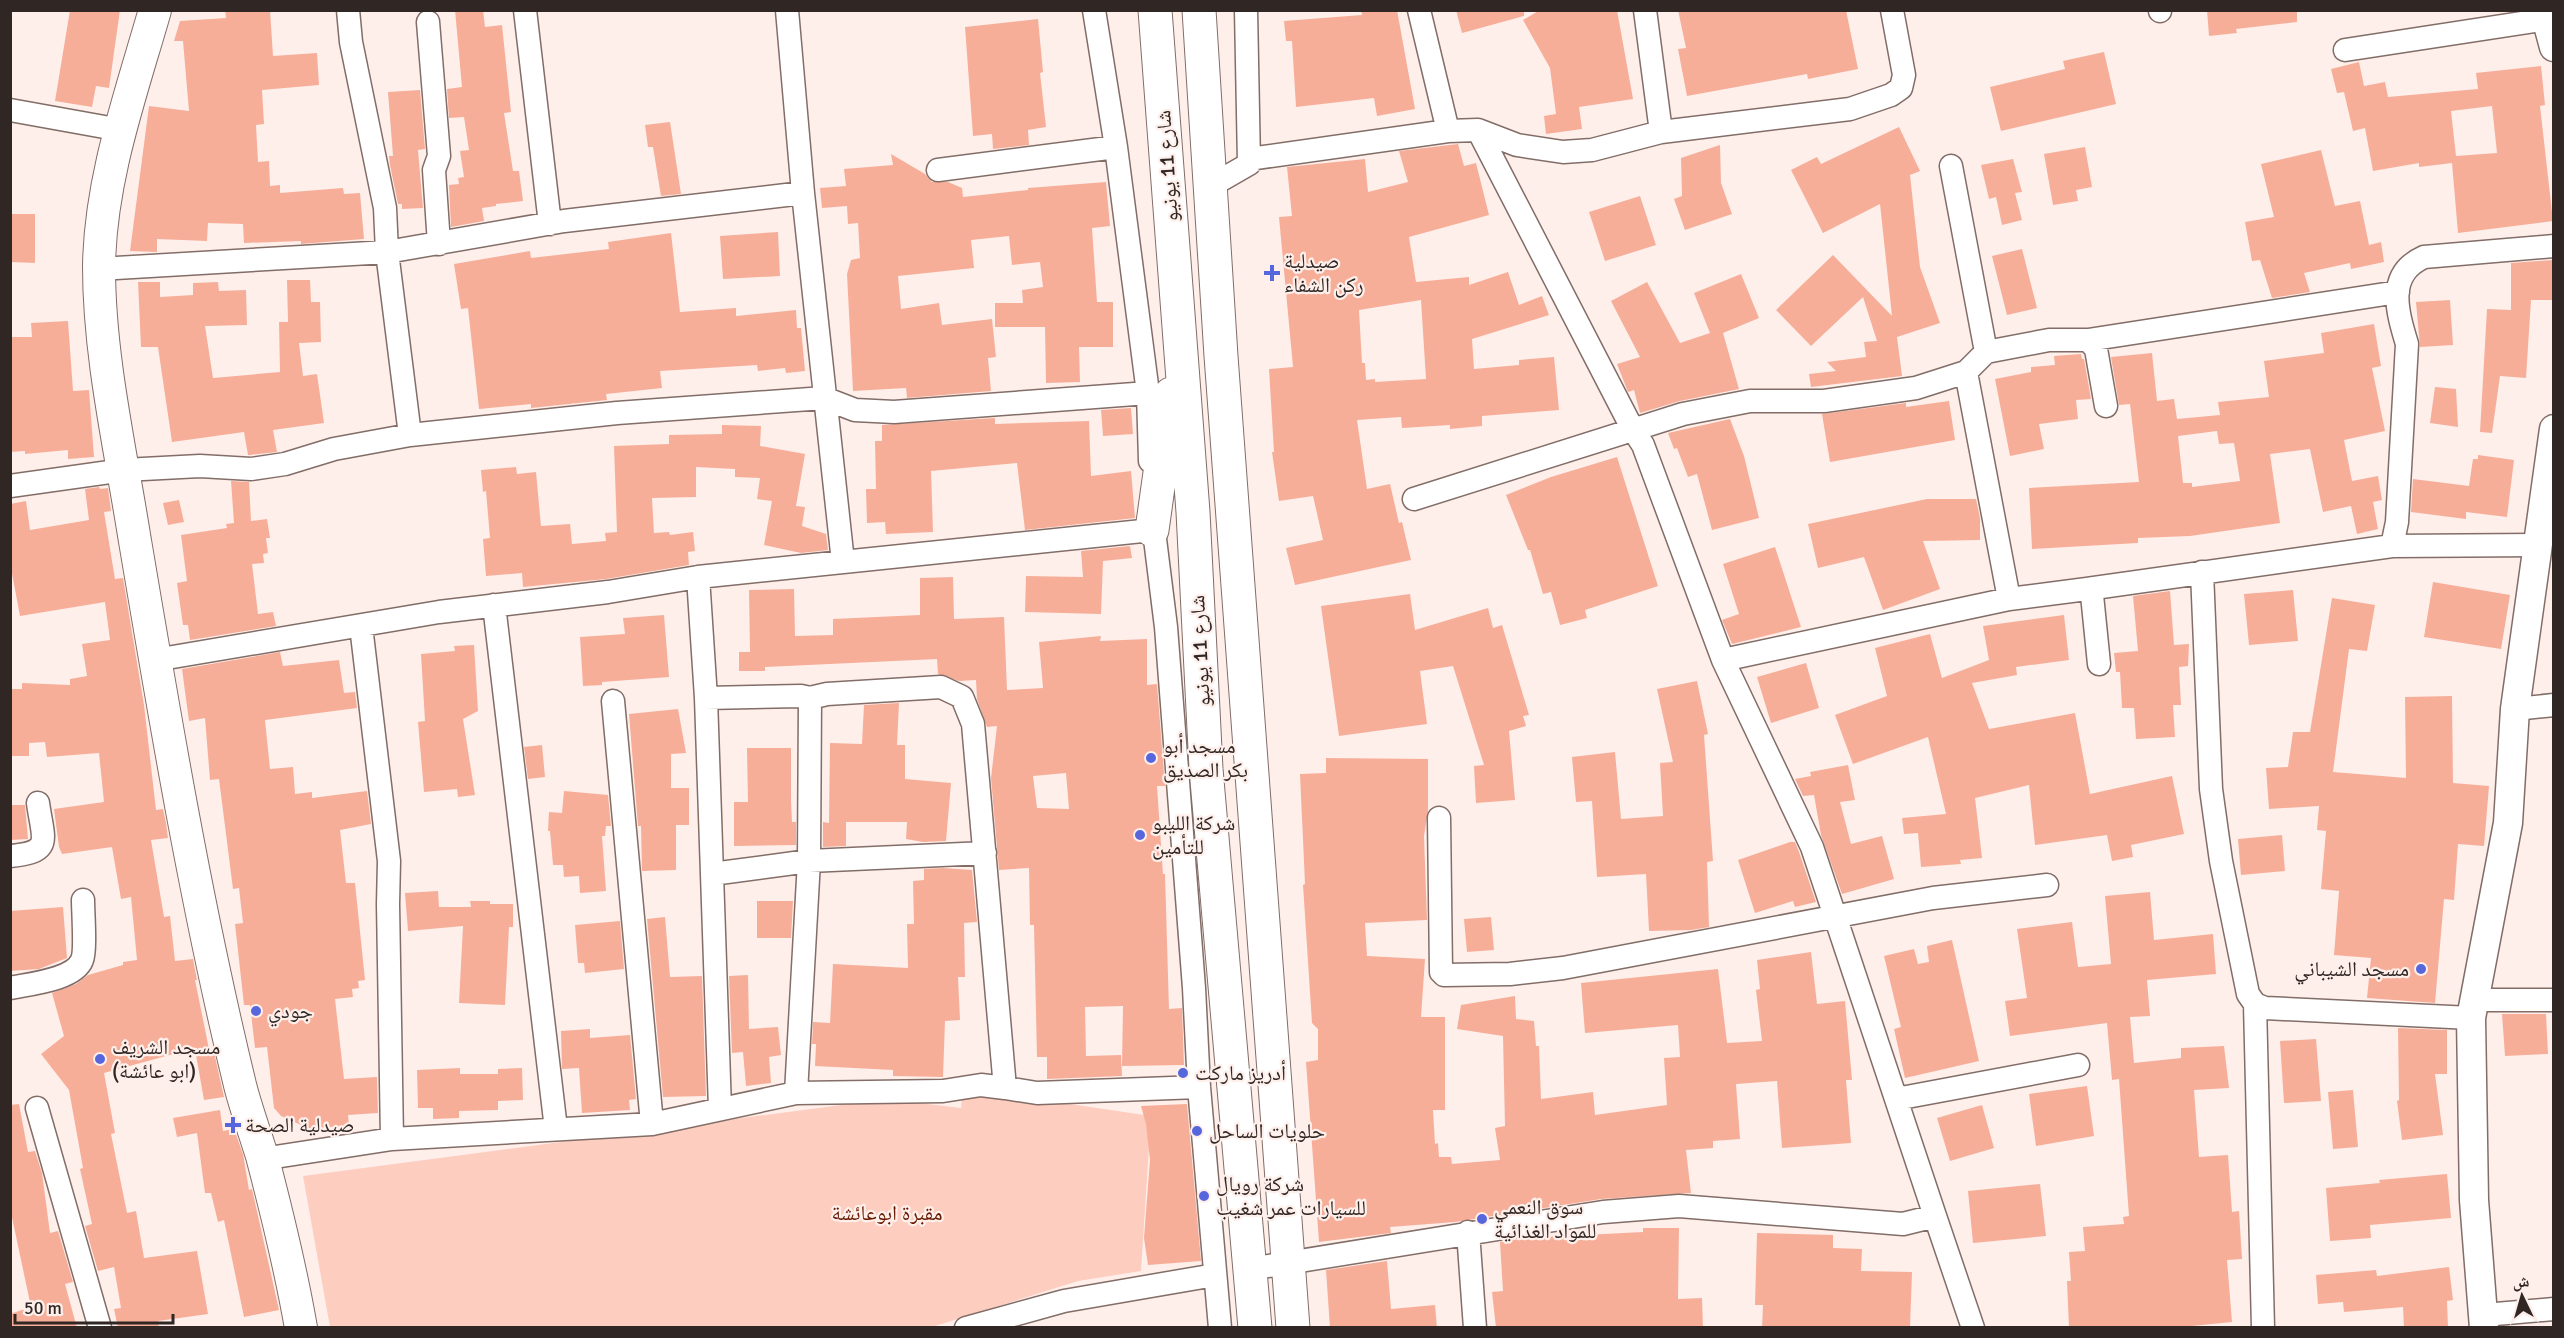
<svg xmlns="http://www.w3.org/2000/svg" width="2564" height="1338" viewBox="0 0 2564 1338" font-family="Signika,'Noto Naskh Arabic',sans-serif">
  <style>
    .green { fill: #fdcdc0 }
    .building { fill: #f7ae99; fill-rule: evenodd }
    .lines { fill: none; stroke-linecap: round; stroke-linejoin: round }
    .minor-casing { stroke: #826d67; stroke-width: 25 }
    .tertiary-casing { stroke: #826d67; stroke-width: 31 }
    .secondary-casing { stroke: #826d67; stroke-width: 34 }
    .trunk-casing { stroke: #826d67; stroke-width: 35 }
    .minor { stroke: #fff; stroke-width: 22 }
    .tertiary { stroke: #fff; stroke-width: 28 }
    .secondary { stroke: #fff; stroke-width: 32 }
    .trunk { stroke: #fff; stroke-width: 33 }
    .poi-dot { fill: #5666dd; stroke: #feefeb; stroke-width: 2 }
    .labels { text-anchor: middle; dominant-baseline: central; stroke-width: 4.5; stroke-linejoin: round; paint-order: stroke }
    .street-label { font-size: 21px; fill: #302724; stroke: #feefeb }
    .poi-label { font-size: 21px; fill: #302724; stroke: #feefeb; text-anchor: start }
    .park-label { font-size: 21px; fill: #671900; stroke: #feefeb }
  </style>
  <rect width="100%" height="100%" fill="#feefeb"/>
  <path class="green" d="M963,1088L1151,1116L1141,1271L1078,1281L932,1327H330L303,1176L886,1099L961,1108Z"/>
  <path class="building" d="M70,10H120L109,88L96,86L92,107L55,101Z
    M225,10H270L273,56L317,53L319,85L262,90L264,124L256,125L258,162L269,161L270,186L280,185V193L343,188L344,194L360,193L364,239L301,244V241L244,243L243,224L208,223L207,241L157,239V252L130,251L149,106L189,111L183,41H174L180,21L226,18Z
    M455,10H483L485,27L502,25L511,112L504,113L513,171H519L523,201L496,204V206L482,208L484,221L451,227L449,185L459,184L458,178L464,177L460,151L469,150L464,117L449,118L447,89L462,87Z
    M1361,10H1397L1415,109L1377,116L1374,98L1296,107L1292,41H1286L1284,21L1362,15Z
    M1456,10H1524V16L1462,33Z
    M1540,10H1617L1633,99L1579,107L1582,129L1546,134L1544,116L1556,114L1550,68L1523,20Z
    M1678,10H1846L1858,69L1808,79L1807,74L1687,96L1678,49L1686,48Z
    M2207,10H2297V22L2236,29L2237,33L2209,36Z
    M1038,19L1043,72L1040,73L1046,127L1028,130L1029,145L993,149L992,134L973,136L965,27Z
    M2104,52L2116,104L2001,131L1990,87L2065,69L2063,61Z
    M2359,62L2364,86L2385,82L2388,97L2478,89L2476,73L2541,66L2545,105L2540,106L2553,221L2458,233L2452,163L2419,167V163L2373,171L2365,128L2353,131L2344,92L2337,93L2331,69ZM2492,106L2497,153L2456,156L2451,111Z
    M420,90L425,149L418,150L423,208L402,209V204H398L390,165L389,156H393L388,92Z
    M670,122L681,194L661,196L653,147H648L645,125Z
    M1899,127L1920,171L1910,175L1920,267L1940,323L1897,337L1902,376L1811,387L1809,374L1836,371L1827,362L1866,357L1864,342L1877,341L1863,297L1811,346L1776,310L1833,255L1892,316L1880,204L1823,233L1791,170L1817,157L1821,164Z
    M1458,144L1464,166L1476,163L1489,215L1409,237L1416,282L1469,277V285L1508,272L1519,305L1542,296L1549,315L1472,339L1474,369L1519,365V360L1554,357L1559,410L1482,416V426L1450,429V425L1402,428L1401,417L1357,420L1367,489L1390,484L1399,523L1402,522L1411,560L1295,585L1286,548L1323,540L1313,496L1279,501L1272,452H1274L1269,369L1293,367L1279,217L1292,216L1287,167L1365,159L1368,192L1408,182L1399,151ZM1421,300L1426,379L1375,382V379L1366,380L1365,363H1362L1359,310Z
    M1720,145L1721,183L1732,214L1685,230L1674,199L1682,196L1681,158Z
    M2085,147L2092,187L2076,190L2078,201L2053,205L2044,154Z
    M2321,150L2335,206L2360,201L2369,245L2381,242L2384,262L2351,269L2350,263L2304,273L2310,292L2272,298L2260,260L2252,261L2245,222L2274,217L2261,164Z
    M891,154L925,174L932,182H948L962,188L963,197L1028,190V188L1106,182L1110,226L1092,228L1097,302H1113V347H1079L1080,382L1046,383L1045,327H995V303H1023L1022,290L1043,287L1040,262L1012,265L1009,236L971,240L974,268L898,276L901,309L939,303L942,325L992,319L996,357L988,358L991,391L907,398L906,388L853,391L847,274L851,260L860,258L858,223L848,224L847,206L822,208L820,188L846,186L844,169L893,165Z
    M2013,159L2022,192L2015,193L2022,220L2002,225L1996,197L1989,199L1981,165Z
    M1640,196L1656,245L1605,261L1589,212Z
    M10,214H35V263L10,262Z
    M778,232L780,276L723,279L720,236Z
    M671,233L680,312L736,308V316L796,310L797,328H801L805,371L786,373L785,368L758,371L757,365L660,371L662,388L606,394L607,400L531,408V404L479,409L468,308L461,309L454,264L530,251L531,258L609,249L608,242Z
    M2022,249L2037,308L2007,315L1992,256Z
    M2553,260V300H2531L2526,378L2500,376L2492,433L2480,432L2487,309L2511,310V263Z
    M1741,274L1759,318L1723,333L1739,389L1680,401L1640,413L1634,390L1628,392L1617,364L1640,357L1611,301L1647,282L1680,343L1710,333L1694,293Z
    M287,280H310L311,302H320L321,342L299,343L303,376L317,374L324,423L273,430L277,452L250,455H248L244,432L172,442L158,347H141L138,282H160V297L193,295V283L218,282L219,291L246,290L247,325L205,326L213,378L280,372L279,322H288Z
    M2450,300L2453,345L2420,347L2416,302Z
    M68,321L73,391L89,390L94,457L68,459V450L25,454V451L10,452V337H32L31,323Z
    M2374,324L2381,366L2372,368L2385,431L2344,440L2352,481L2378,476L2382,500L2373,502L2378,529L2357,534L2351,506L2323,512L2310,449L2270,454L2280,523L2190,536L2138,538V543L2032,549L2029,488L2139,482L2130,404L2119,405L2111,357L2152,353L2157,401L2174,399L2177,419L2220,415L2218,402L2269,397L2264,361L2324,353L2321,333ZM2217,431L2219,444L2234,443L2240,481L2192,487V483H2183L2178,436Z
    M2081,354L2082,359H2084L2091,399L2076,400L2078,419L2039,424L2044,449L2010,456L1995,379L2031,372V367L2055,365L2054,356Z
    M2435,387L2456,389L2458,427L2430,423Z
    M1949,401L1955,440L1830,462L1822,414L1906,403V407Z
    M1131,408L1133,434L1103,436L1101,410Z
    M995,418V424L1089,421L1091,476L1131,471L1135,518L1025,530L1017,463L931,471L933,532L886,534L885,522L867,523L866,489H876L875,441H882V425Z
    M1730,419L1744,456L1759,518L1712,530L1697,474L1688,477L1677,448L1674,449L1668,433Z
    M722,425L761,426L760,446L805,454L796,506L805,507L802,526L826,534L828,550L801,553L764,545L772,501L757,499L760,478L735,477V469L696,467V497L652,498L654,533L669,532L670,535L693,532L695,551L688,552L689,565L606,579L523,587L522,573L486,576L483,539L490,538L486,491L483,492L481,470L516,467L517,474L536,472L541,526L570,524L572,544L606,541L605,533L617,532L614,446L669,444V435L722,434Z
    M2478,455L2514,460L2507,517L2466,512V519L2411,512L2413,479L2469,486L2473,459H2478Z
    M1617,457L1658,586L1585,610L1587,618L1560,625L1551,592L1543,594L1530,550H1528L1506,495L1551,477Z
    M231,481L249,482L251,521L267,519L270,538H266L268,553L263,554L264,563L252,564L258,614L273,612L276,626L190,640L188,625H183L177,583L187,581L181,535L227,528L226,524L234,523Z
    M99,487L100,489L108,488L111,511L104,512L115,579L123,578L144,705L156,810L163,809L166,823L168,838L151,840L164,917L170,916L175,961L193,959L197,980H195L209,1049L177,1056V1053L104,1073L115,1133L111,1134L127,1213L136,1211L144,1258L197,1251L208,1314L158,1321L159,1328H118L114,1309L121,1308L114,1267L98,1271L85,1226L92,1224L80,1169L83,1168L69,1090L41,1054L64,1036L52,993L76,984L88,975L123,965V962L137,960L131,897L121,899L112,847L62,854L59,847L54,809L104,802L99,753L47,757L45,742L29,743V756H10V689H22V683L70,685V679L87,676L82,644L110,640L105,602L20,616L10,563V504L26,501L30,530L89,520L85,489Z
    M1927,499H1976L1980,518V540L1923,541L1940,589L1883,610L1864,557L1818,568L1808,524Z
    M179,500L184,522L168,525L163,503Z
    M1130,546L1132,558L1103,561L1101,614L1025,612L1026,576L1083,577L1081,551Z
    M1775,547L1801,627L1732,644L1722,620L1739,614L1723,564Z
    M953,577L954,619L1004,617L1007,690L1043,688L1039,642L1101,636L1100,641L1147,639V685L1157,684L1165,786H1157L1163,874H1165L1169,1009L1182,1008L1184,1065L1122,1066L1123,1006L1085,1007L1086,1056L1121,1055L1122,1076L1047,1079V1057H1037L1034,925H1030L1029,868L999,870L991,778L997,726L987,727L977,699L976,680L959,681L938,674L937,659L765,667V671H739V652H750L749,590L794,589L795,636L833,635V619L920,615V578ZM1066,773L1069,809L1037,808L1033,776Z
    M2433,582L2510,595L2501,649L2424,637Z
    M2293,590L2298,641L2249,645L2244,594Z
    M2170,591L2174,645L2189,644L2188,666L2179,667L2181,705H2173L2175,737L2136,739L2134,708H2122L2120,672H2116L2114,653L2138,651L2133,596Z
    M1410,594L1415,630L1488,608L1493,628L1502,625L1529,715L1523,716L1526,726L1509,731L1515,800L1476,803L1474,766L1484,765L1453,666L1420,671L1427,724L1339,736L1321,606Z
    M2332,598L2375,605L2367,651L2349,649L2333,772L2406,778L2405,697L2452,696L2453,783L2489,786L2484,846L2458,844L2454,900L2444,899L2435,1003L2367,998L2371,958L2334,955L2339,891L2321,889L2326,831L2317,830L2319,806L2269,809L2266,768L2288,767L2293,732H2310Z
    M664,615L669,677L602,682V685L583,686L580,637L625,634L623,618Z
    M2064,615L2069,660L2016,667L2017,675L1972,683L1989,729L2075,713L2090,794L2172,776L2184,834L2131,845L2133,857L2112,861L2107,835L2035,845L2029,785L1975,798L1982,858L1960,860L1961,864L1921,867L1918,833L1904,834L1902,818L1946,814L1928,737L1853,764L1835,715L1887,696L1875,648L1930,634L1942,678L1989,660L1983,626Z
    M474,645L478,711L463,719L475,795L458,797L457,789L424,792L418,722L425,721L421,654L455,651L454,646Z
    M280,652L283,666L339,660L344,693L355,692L357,708L265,720L270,769L293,767L295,794L312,792V798L367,791L371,824L340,830L346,883H355L365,980L358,981L359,988L352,989L353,997L335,999L344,1079L377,1077L378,1113L348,1115L349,1125L310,1129L281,1116L274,1108L267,1047L255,1048L250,1005H244L235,924L243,923L239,888L233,889L219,779L210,780L205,718L189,721L182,669Z
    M1806,663L1819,708L1771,723L1757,677Z
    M1697,681L1708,734L1704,735L1713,861L1707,862L1709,927L1691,930L1649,931L1646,874L1597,877L1592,801L1576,802L1572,757L1615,752L1621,819L1663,816L1660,763L1673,762L1657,689Z
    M899,703L897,745H905V779L951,783L946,841L923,842L906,839L907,822H846V846L823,847V822L829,823L830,743L862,744L864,705Z
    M678,709L686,753L671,754V788H689V825H676V870L642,871L641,826H638L629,714Z
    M542,745L545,777L528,779L524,747Z
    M747,748H791V802L792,822H796V845L734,846V802H748Z
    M1326,758L1428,759V811L1424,836L1427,920L1365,923L1367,956L1425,959L1421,1017H1445V1110H1433L1435,1144L1438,1143L1439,1157H1451L1452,1164L1500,1160L1495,1128L1505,1126L1503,1036L1457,1029L1461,1005L1515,996L1516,1019L1534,1021L1536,1046H1539L1541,1099L1593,1092L1595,1115L1667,1105L1664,1058L1680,1057L1678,1025L1585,1033L1581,983L1718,969L1727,1043L1762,1041L1756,990L1760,989L1757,960L1811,952L1817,1004L1845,1001L1852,1080H1846L1851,1143L1782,1148L1777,1081L1736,1084L1740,1139L1713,1141V1148L1686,1150L1691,1193L1601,1199L1455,1222L1390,1227L1391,1233L1319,1242L1306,1062L1318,1060V1029L1312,1023L1303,885L1305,884L1300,774L1326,773Z
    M1848,765L1855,800L1840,802L1851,844L1882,836L1894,879L1842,894L1821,835L1814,795L1803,796L1795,779L1811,776L1810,772Z
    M564,791L608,795L611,826H606L605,836H602L606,891L580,893L579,876L564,877L563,865H553L550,831H548L549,812L562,813Z
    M10,805H25L28,839L10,840Z
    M2282,835L2285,871L2241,875L2238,839Z
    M1790,842H1795L1799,852L1816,902L1795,907L1793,901L1755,913L1738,860Z
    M943,868L972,870L977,922L964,923L965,977H958L960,1020L945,1021L943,1077L893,1076V1070L815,1066L816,1044H812L813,1022L830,1023L833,964L908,968L907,924H914L913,881L924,880V869Z
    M438,891L439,907H471L470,901H490V904H513V927H509L505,1005L459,1003L463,926L408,931L405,893Z
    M2150,892L2154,940L2213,934L2216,974L2147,980L2150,1016L2130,1017L2134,1063L2181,1058V1048L2224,1046L2229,1088L2194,1090L2199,1157L2228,1155L2232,1212L2239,1211L2242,1259L2227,1260L2232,1322L2172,1328H2069L2067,1281H2071L2069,1252L2085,1251L2083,1227L2124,1224L2123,1217L2129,1216L2119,1079L2112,1080L2107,1023L2010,1036L2005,1001L2027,998L2017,929L2072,922L2078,967L2111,964L2105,896Z
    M757,901H793L791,938H757Z
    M63,907L67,958L39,969L10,971V911Z
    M665,917L670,977L702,976L706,1096L663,1097L647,919Z
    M1491,917L1494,950L1467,952L1464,919Z
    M620,921L624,969L585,973L584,963H578L575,925Z
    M1952,940L1979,1061L1905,1078L1894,1029L1901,1027L1884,956L1914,949L1918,964L1929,962L1927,946Z
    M748,975L749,1029L778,1027L781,1055L769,1057L771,1083L746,1086L743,1052L732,1053L729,976Z
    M2502,1014H2546L2548,1054L2505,1056Z
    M2398,1028L2447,1030V1074H2435L2443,1135L2402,1140L2397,1101L2399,1100Z
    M590,1029V1038L630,1035L636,1099L629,1100L630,1110L582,1113L579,1068L562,1069L561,1031Z
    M2316,1039L2321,1101L2284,1103L2280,1041Z
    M214,1052L224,1097L204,1100L196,1055Z
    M460,1068V1074H498V1069L522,1068L523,1100L498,1101V1110L459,1111V1118L433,1119V1108H418L417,1070Z
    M2087,1086L2094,1136L2036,1146L2029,1094Z
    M2353,1090L2358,1147L2333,1149L2328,1092Z
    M19,1104L28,1152L35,1151L42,1173L50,1233L58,1231L73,1282L65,1284L77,1328H10V1314L31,1307L10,1208V1105Z
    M1187,1104L1201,1261L1148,1265L1144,1238L1150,1160L1146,1124L1141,1106Z
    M1982,1105L1994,1148L1950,1161L1937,1118Z
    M220,1110L223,1131L234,1129L243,1154L249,1190L252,1189L279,1310L244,1317L224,1220L218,1222L211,1193H205L197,1133L177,1137L173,1118Z
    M2447,1174L2451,1218L2370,1225L2371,1238L2330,1241L2326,1188L2380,1183L2379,1180Z
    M2040,1184L2046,1236L1973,1243L1968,1191Z
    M1643,1228H1679L1678,1299L1702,1298L1703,1328H1496L1492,1292L1503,1291L1500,1242L1526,1238L1643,1232Z
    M1757,1233L1833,1235V1248L1862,1249L1861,1271L1912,1272L1910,1328H1762L1763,1305H1755Z
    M1387,1261L1391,1309L1435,1305L1437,1328H1330L1326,1270Z
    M2449,1267L2453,1300L2447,1301L2448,1328H2404L2403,1307L2344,1312L2343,1302L2318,1304L2316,1275L2376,1270L2377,1276Z"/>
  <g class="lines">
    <g class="minor-casing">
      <path id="minor" d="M348,10L351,42L385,208L387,252L410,435
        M525,10L550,224
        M787,10L803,193L843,562
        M1094,10L1116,147
        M1419,10L1448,131
        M2160,10V11
        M428,22L439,156L434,170L439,244
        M2345,50L2554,18
        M10,110L121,130
        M1478,130L1632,428L1643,445L1723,660L1812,847L1935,1216
        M1661,132L1850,109L1891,95L1901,88L1904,75L1892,10
        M1249,159L1448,131L1478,130L1517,145L1563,152L1592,150L1661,132L1645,10
        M1951,166L1986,352
        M938,170L1116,147L1148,393L1150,461
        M1209,187L1249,164L1246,10
        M99,269L387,252L564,221L803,193
        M2088,340L2398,292
        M1966,372L2009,599
        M10,486L124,470L200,466L251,469L285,464L334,449L410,435L617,413L824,398L855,410L894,412L1148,393
        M1414,499L1683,414L1750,401H1824L1916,388L1966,372L1986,352L2049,340H2088L2096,349L2106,406
        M1152,515L1166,627L1194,988L1199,1087L1220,1328
        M2392,546L2538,545
        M2202,572L2211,789L2221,861L2248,994L2255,1004L2265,1008L2471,1018
        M698,577L706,698L720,1109
        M2087,589L2392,546L2397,522L2407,344C2397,311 2386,274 2424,257L2554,246
        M494,605L556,1129
        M361,626L389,861L388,904L392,1139
        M155,660L439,612L608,592L698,577L1152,530
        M1723,660L2009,599L2087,589L2092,595L2099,664
        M706,698L801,696L810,698
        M613,701L652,1124
        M2515,709L2554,705
        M1439,818L1441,972L1444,975L1510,974L1563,968L1933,898L2047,885
        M10,856C54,852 43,840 38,803
        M712,874L809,861L985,853
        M10,988C29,984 74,980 82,960C86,951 83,912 83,900
        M2475,1000H2554
        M2255,1004L2263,1328
        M796,1093L809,861L810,698L827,694L941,687L962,697L973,724L1005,1088L1037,1093L1199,1087
        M1896,1099L2078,1065
        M37,1108L100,1328
        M262,1159L392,1139L652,1124L796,1093L943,1091L981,1085L1005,1088
        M1468,1232L1475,1328
        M1250,1269L1603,1212L1679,1206L1903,1224L1935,1216L1973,1328
        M2484,1315L2554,1309
        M966,1328L1064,1301L1215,1275"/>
    </g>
    <g class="tertiary-casing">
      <path id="tertiary" d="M2544,10L2554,47
        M2484,1328L2474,1200L2471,1018L2508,823L2515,709L2554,429"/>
    </g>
    <g class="secondary-casing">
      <path id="secondary" d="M155,10C131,94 100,179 99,267C99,356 120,447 134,535C165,719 196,904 240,1085C246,1109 255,1133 262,1156C277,1213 291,1270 301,1328"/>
    </g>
    <g class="trunk-casing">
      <path id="trunk" d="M1155,10L1193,512L1206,769L1255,1328
        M1199,10L1221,356L1293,1328
        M1152,530L1171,394"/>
    </g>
    <use href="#minor" class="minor"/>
    <use href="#tertiary" class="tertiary"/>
    <use href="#secondary" class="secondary"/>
    <use href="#trunk" class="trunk"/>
  </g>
  <g class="poi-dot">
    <path d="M1269 264h6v6h6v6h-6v6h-6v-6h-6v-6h6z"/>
    <circle cx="1151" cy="758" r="6"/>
    <circle cx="1140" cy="835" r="6"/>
    <circle cx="2421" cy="969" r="6"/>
    <circle cx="256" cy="1011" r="6"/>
    <circle cx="100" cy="1059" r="6"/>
    <circle cx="1183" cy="1073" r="6"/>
    <path d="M230 1116h6v6h6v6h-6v6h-6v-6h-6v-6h6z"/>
    <circle cx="1197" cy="1131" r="6"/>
    <circle cx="1204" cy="1196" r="6"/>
    <circle cx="1482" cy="1219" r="6"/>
  </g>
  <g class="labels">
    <g class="street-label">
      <text transform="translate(1167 166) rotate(-94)">شارع 11 يونيو</text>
      <text transform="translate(1200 651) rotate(-93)">شارع 11 يونيو</text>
    </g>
    <g class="poi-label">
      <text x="1284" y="261">صيدلية<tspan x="1284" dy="24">ركن الشفاء</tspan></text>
      <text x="1163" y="746">مسجد أبو<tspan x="1163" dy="24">بكر الصديق</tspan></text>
      <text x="1152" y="823">شركة الليبو<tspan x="1152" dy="24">للتأمين</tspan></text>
      <text x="2409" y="969" text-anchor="end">مسجد الشيباني</text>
      <text x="268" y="1011">جودي</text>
      <text x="112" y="1047">مسجد الشريف<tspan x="112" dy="24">(ابو عائشة)</tspan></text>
      <text x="1195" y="1073">أدريز ماركت</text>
      <text x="245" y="1125">صيدلية الصحة</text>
      <text x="1209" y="1131">حلويات الساحل</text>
      <text x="1216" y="1184">شركة رويال<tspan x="1216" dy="24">للسيارات عمر شغيب</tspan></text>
      <text x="1494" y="1207">سوق النعمي<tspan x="1494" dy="24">للمواد الغذائية</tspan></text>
    </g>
    <g class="park-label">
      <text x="887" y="1213">مقبرة ابوعائشة</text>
    </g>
  </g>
  <rect width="2564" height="1338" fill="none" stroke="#302724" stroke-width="24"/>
  <g transform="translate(2522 1296) rotate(355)" stroke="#feefeb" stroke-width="4.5" paint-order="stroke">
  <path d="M0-4.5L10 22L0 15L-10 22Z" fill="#302724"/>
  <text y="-9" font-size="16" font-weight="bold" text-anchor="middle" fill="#302724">ش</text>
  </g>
  <path d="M15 1314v9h158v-9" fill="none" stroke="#302724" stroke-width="3"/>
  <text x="24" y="1314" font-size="18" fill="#302724" stroke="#feefeb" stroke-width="4.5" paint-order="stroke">50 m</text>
</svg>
